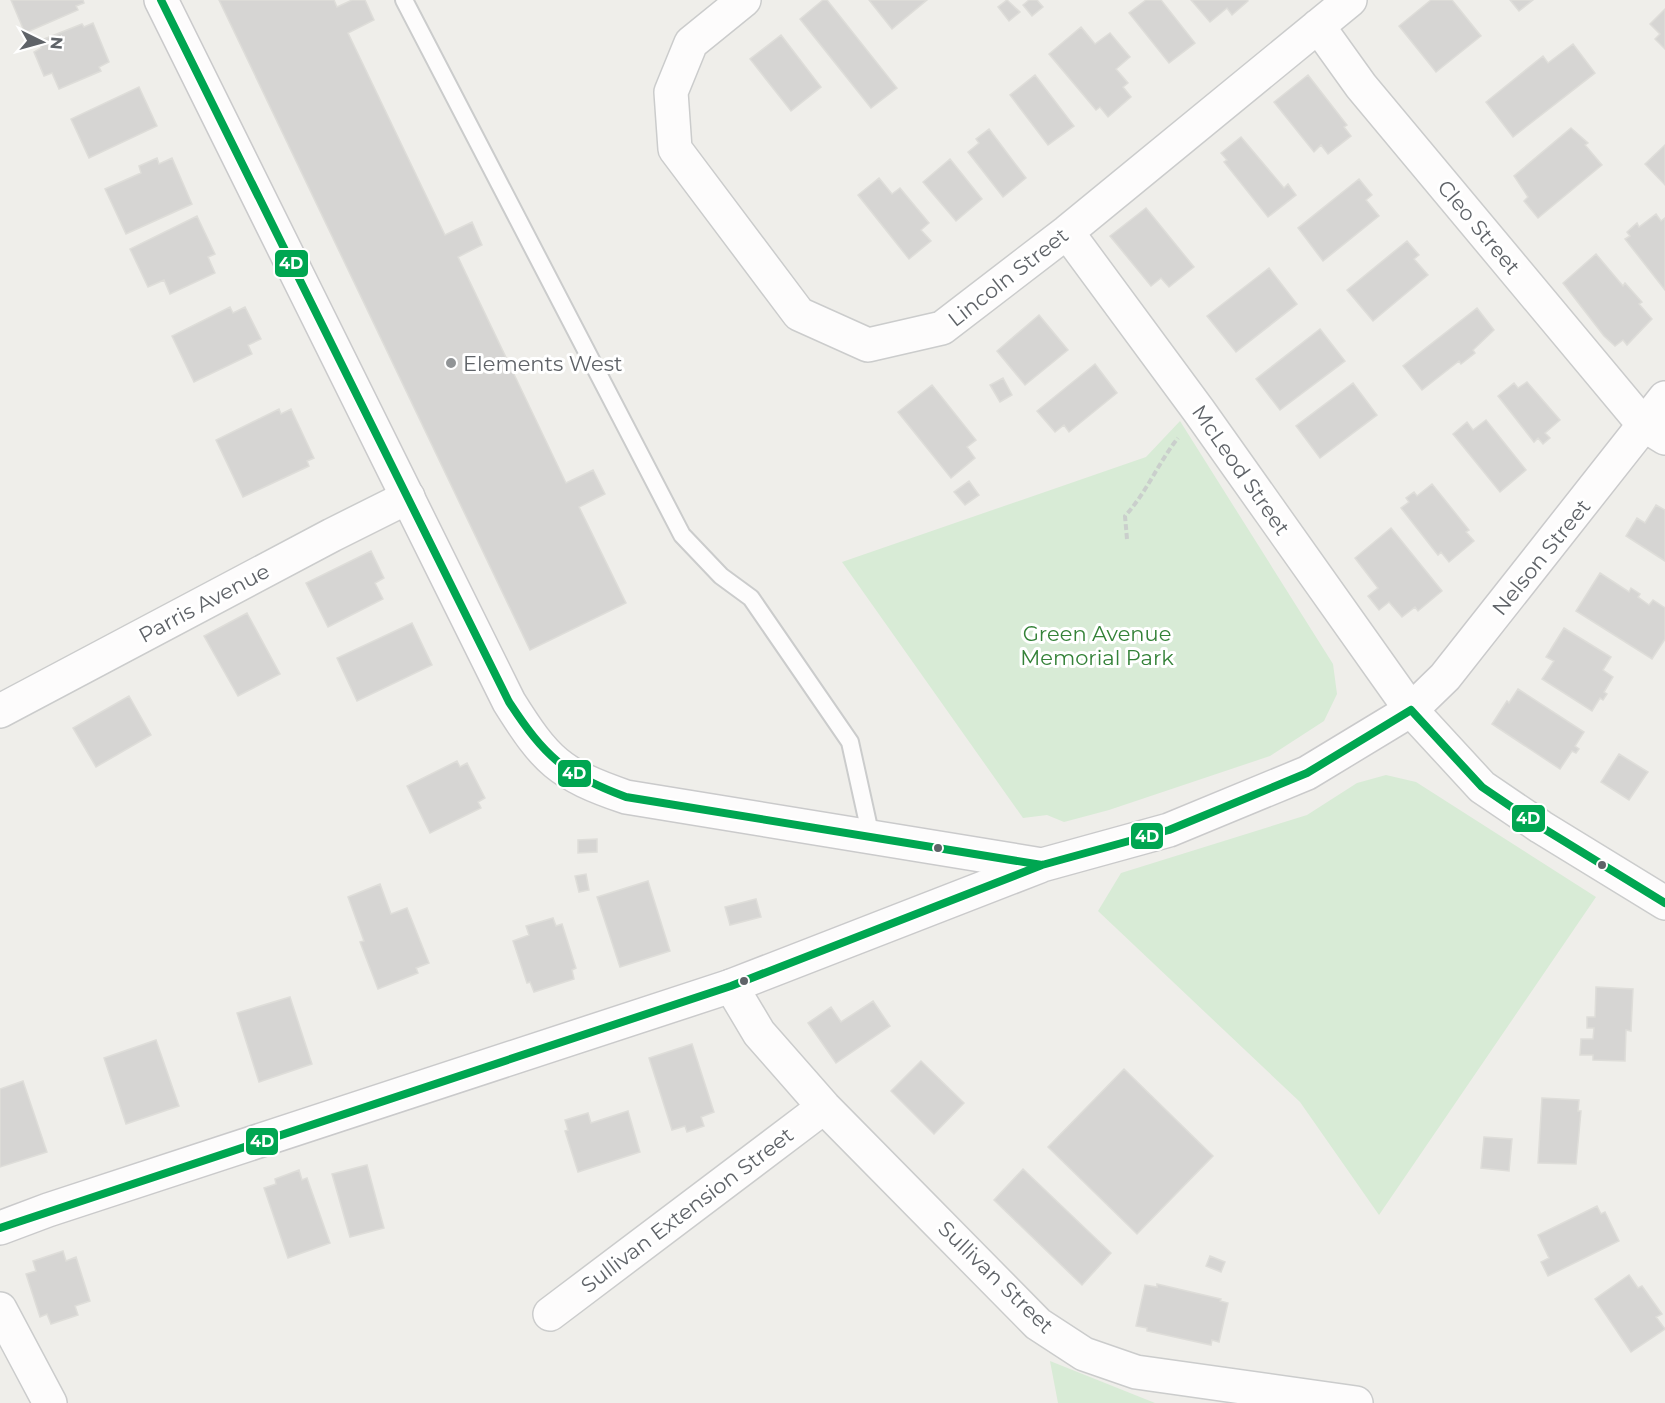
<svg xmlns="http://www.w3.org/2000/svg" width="1665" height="1403" viewBox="0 0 1665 1403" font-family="Montserrat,sans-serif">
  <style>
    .green { fill: #d8ebd6 }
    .building { fill: #d6d5d3; stroke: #deddd9; stroke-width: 1.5 }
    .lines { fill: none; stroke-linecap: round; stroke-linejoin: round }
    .lane-casing { stroke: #cbcccc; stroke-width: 20 }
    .street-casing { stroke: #cbcccc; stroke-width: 36 }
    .secondary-casing { stroke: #cacacb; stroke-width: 36 }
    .path { stroke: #cacfcc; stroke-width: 4; stroke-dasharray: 6 3; stroke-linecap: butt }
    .lane { stroke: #fdfcfc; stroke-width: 16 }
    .street { stroke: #fdfcfc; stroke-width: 33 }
    .secondary { stroke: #fdfcfc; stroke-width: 33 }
    .bus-1-casing { stroke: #fff; stroke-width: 12 }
    .bus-1 { stroke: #00a651; stroke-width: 8 }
    .poi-dot { fill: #919496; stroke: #fff; stroke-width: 2 }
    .bus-dot { fill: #5f6368; stroke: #fff; stroke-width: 2 }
    .labels { text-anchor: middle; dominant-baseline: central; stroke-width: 6; stroke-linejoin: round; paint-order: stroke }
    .street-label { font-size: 21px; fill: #5f6368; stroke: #fff }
    .poi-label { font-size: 21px; fill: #5f6368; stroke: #fff; text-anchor: start }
    .park-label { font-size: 21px; fill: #348238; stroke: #fff }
    .line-badge { stroke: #fff; stroke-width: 2 }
    .badge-label { font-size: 16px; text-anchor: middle; font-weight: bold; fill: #fff }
  </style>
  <rect width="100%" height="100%" fill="#efeeea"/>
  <path class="green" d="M1180,421L1333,664L1337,694L1324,721L1270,756L1109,810L1064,822L1047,815L1023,818L842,562L1146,457Z
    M1386,775L1416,782L1596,897L1379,1215L1300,1102L1098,911L1121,873L1307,815L1357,783Z
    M1050,1361L1155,1403H1058Z"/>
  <path class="building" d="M11,0H83L84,3L76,6L78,10L25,33Z
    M219,0H334L337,7L352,0H365L374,20L348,33L445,235L472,222L482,245L458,257L566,483L593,470L605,494L579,507L626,603L530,650Z
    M823,0H827L897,88L871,108L800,19Z
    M869,0H927L892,29Z
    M1007,0L1020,12L1009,21L998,7Z
    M1029,0H1037L1043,7L1032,16L1023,5Z
    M1146,0H1161L1195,43L1169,63L1129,13Z
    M1191,0H1247L1248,1L1232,15L1227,8L1210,22Z
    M1431,0H1452L1481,36L1436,72L1399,26Z
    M1510,0H1533L1519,11Z
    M1665,9V49L1655,39L1660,34L1650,24Z
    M93,23L109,62L99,67L101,71L59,89L52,73L44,76L34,52L41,48L39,41L82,24L84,27Z
    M1081,27L1095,44L1110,33L1130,57L1116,69L1128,83L1123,87L1131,97L1108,117L1100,107L1096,110L1049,54Z
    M781,35L821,87L791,111L750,59Z
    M1573,44L1595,73L1513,137L1486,102L1543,56L1548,63Z
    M1035,75L1074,126L1048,145L1010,95Z
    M1308,75L1347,125L1344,127L1351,136L1328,154L1321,145L1314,152L1274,102Z
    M139,87L157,126L89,158L71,119Z
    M1571,128L1588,143L1585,145L1602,165L1538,218L1524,201L1528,197L1514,176Z
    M989,129L1026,178L1003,197L968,152L979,143L976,139Z
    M1241,137L1284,188L1288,184L1296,195L1268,217L1224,162L1227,160L1221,153Z
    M1665,145V185L1645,164Z
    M157,158L159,164L172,158L192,204L126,234L105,189L141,173L139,166Z
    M950,159L982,199L956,221L923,182Z
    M879,178L892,194L900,188L929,223L921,230L931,241L909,259L858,195Z
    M1359,179L1372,195L1366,200L1379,216L1323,261L1298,228Z
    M1146,208L1194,267L1169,287L1161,278L1151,286L1110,236Z
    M1656,214L1661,221L1665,218V290L1625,239L1630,236L1627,232L1637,223L1639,227Z
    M197,216L215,254L208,257L215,273L170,294L164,280L148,287L130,249Z
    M1407,241L1419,255L1414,259L1428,275L1373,321L1347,290Z
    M1596,254L1623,286L1625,283L1642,302L1639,304L1652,319L1627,345L1623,340L1615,346L1604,336L1563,283Z
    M1269,268L1297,304L1236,352L1207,316Z
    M230,307L233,313L245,307L261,339L248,345L252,354L194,382L172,336Z
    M1477,308L1494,330L1473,350L1475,353L1461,364L1459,361L1422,390L1403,366Z
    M1039,315L1068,350L1025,385L997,351Z
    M1320,329L1345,361L1280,410L1256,379Z
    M1095,364L1117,393L1069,432L1064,425L1055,432L1037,411Z
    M1003,378L1012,395L1000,402L990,385Z
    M1527,382L1560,420L1545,433L1550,438L1543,444L1538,438L1534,442L1498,396L1514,383L1518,388Z
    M1353,383L1377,415L1320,458L1296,426Z
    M932,385L976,440L967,447L975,458L951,478L898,412Z
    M279,409L281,414L291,409L314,458L307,461L309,466L243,497L216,440Z
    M1486,420L1526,470L1500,492L1453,434L1467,422L1473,430Z
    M969,481L979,495L965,505L954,492Z
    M1432,484L1469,530L1466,532L1474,541L1449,562L1441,552L1438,555L1401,508L1409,502L1406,498L1414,492L1417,496Z
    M1656,505L1665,510V561L1626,536L1637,518L1645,523Z
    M1391,528L1442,591L1418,611L1415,607L1402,617L1389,602L1379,610L1368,596L1378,588L1355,558Z
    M371,551L384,578L375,583L383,599L328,627L306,583Z
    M1600,573L1629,592L1631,588L1640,594L1638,597L1649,605L1653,600L1665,608V639L1652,659L1576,611Z
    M247,613L280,674L238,696L204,636Z
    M412,623L432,665L357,701L337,658Z
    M1564,628L1611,657L1603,670L1613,677L1604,692L1607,694L1603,700L1600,698L1592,711L1542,679L1554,661L1546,657Z
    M1518,689L1584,732L1575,746L1579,749L1576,753L1572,751L1560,769L1492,724L1507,701L1509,703Z
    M129,696L151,735L96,767L73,728Z
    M1619,754L1648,772L1629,800L1601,782Z
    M457,761L460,767L467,763L485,798L478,802L481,808L430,833L407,786Z
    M597,839V852L578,853V840Z
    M586,874L589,890L579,892L575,876Z
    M648,881L670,951L620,967L597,897Z
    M380,884L391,914L407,908L429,963L416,968L418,973L378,989L360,942L364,941L348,897Z
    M756,899L761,917L730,925L725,907Z
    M553,918L556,926L562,924L576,968L572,970L574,979L534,992L530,982L527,983L513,941L529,935L526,926Z
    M1596,987L1633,989L1631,1031L1626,1030L1625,1061L1593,1060V1055H1580L1581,1039H1593L1594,1028H1587V1017H1595Z
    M290,997L312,1064L259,1082L237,1013Z
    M873,1001L890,1026L836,1063L808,1023L831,1007L841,1022Z
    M156,1040L179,1106L126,1124L104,1058Z
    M692,1044L714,1112L701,1117L704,1126L687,1132L685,1126L672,1130L649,1058Z
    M921,1061L964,1103L934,1134L891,1091Z
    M1124,1069L1213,1156L1137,1234L1048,1147Z
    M23,1081L47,1152L0,1167V1089Z
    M1542,1098L1579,1100L1578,1111H1581L1576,1164L1538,1163Z
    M628,1111L640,1152L578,1172L565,1131L568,1130L565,1120L588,1113L591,1123Z
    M1484,1137L1512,1139L1509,1171L1481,1168Z
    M367,1165L384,1228L350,1237L332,1174Z
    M1023,1169L1111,1253L1082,1285L994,1200Z
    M299,1170L302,1180L307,1178L330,1243L288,1258L264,1188L276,1184L275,1179Z
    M1597,1206L1601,1214L1605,1212L1619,1241L1548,1276L1541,1262L1549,1258L1538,1235Z
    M63,1251L66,1261L76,1257L90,1301L75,1306L78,1315L51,1324L47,1314L40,1317L26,1274L36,1271L33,1261Z
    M1210,1256L1225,1262L1221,1272L1206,1266Z
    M1629,1275L1638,1288L1642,1286L1662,1314L1656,1317L1665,1329L1631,1352L1595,1299Z
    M1157,1284L1221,1299L1220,1301L1228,1303L1219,1342L1212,1340L1211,1345L1147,1331V1328L1136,1326L1145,1285L1157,1287Z"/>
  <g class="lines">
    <g class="lane-casing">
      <path id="lane" d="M404,0L682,535L721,576L751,598L850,742L871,837"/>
    </g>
    <g class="street-casing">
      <path id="street" d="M744,0L691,43L671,92L675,149L799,314L868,345L942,328L1067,232L1350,0
        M1318,26L1361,86L1644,425L1665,438
        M1067,232L1199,411L1411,710L1482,787L1541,827L1665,903
        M0,711L332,535L408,497
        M731,986L759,1033L824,1107L1038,1324L1084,1354L1136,1372L1356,1403
        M0,1309L50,1403
        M550,1314L824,1107"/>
    </g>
    <g class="secondary-casing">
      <path id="secondary" d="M161,0L509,702C546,761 559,774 626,797L1042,865L1169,830L1307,773L1411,710L1445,677L1665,398
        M0,1228L48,1210L731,986L1040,866"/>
    </g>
    <path class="path" d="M1127,539L1125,516C1147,492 1158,463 1178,438"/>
    <use href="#lane" class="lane"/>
    <use href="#street" class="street"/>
    <use href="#secondary" class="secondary"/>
    <g class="bus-1-casing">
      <path id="bus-1" d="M161,0L509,702C545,757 564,774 626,797L1042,865L1169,830L1307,773L1411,710
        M1411,710L1482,787L1541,827L1665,903
        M0,1228L731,986L1042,865"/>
    </g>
    <use href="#bus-1" class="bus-1"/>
  </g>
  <circle class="poi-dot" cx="451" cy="363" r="6"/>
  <g class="bus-dot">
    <circle cx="938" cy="848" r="5"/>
    <circle cx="1602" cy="865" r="5"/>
    <circle cx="744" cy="981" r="5"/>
  </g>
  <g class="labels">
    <g class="street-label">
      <text transform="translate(1479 227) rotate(50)">Cleo Street</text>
      <text transform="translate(1008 277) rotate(-38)">Lincoln Street</text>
      <text transform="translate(1241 470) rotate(55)">McLeod Street</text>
      <text transform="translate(1541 557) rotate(-51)">Nelson Street</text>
      <text transform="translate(204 603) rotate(-28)">Parris Avenue</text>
      <text transform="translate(687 1210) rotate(-37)">Sullivan Extension Street</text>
      <text transform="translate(996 1277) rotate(44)">Sullivan Street</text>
    </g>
    <g class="poi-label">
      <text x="463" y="363">Elements West</text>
    </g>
    <g class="park-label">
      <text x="1097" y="633">Green Avenue<tspan x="1097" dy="24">Memorial Park</tspan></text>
    </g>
  </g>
  <g class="line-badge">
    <rect x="274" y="249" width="35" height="29" rx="6" fill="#00a651"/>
    <rect x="557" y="759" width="35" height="29" rx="6" fill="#00a651"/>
    <rect x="1511" y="804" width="35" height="29" rx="6" fill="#00a651"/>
    <rect x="1130" y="822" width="34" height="28" rx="6" fill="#00a651"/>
    <rect x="245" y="1127" width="34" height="29" rx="6" fill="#00a651"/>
  </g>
  <g class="badge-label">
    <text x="291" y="269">4D</text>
    <text x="574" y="779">4D</text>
    <text x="1528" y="824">4D</text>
    <text x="1147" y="842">4D</text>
    <text x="262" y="1147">4D</text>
  </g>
  <g transform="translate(42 42) rotate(95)" stroke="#ffffff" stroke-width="4.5" paint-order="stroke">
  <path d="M0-4.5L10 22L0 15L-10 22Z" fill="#5f6368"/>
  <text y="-9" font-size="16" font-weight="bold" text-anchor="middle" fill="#5f6368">N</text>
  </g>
</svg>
